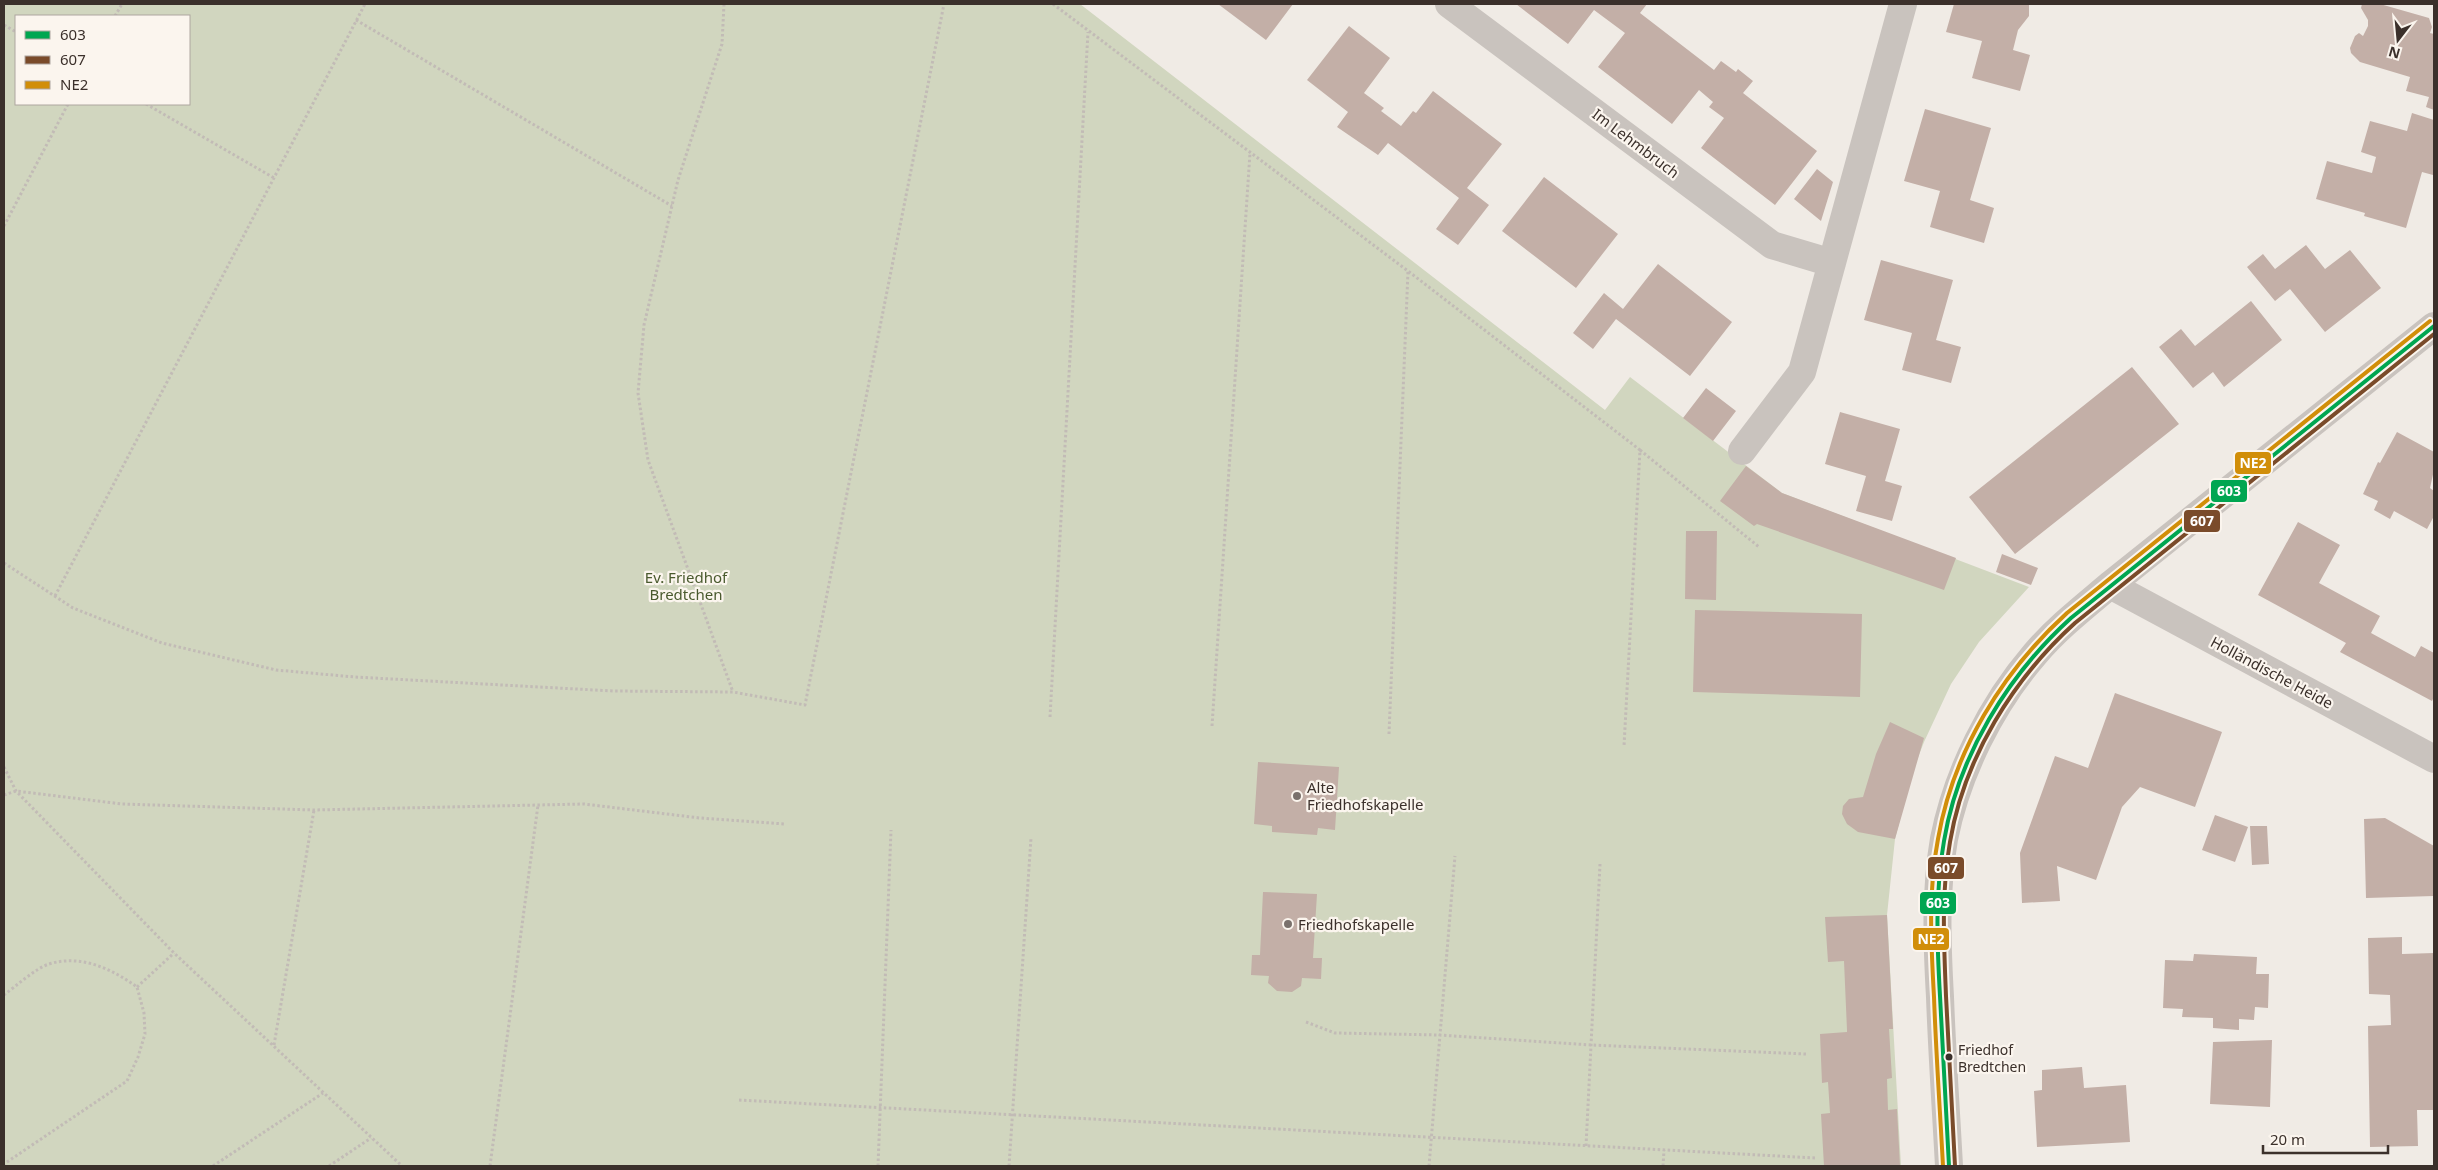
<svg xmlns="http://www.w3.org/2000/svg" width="2438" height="1170" viewBox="0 0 2438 1170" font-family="'Noto Sans',sans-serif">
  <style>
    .green { fill: #d1d6bf; fill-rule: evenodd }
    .building { fill: #c3afa7 }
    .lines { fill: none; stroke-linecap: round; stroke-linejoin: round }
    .path { stroke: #c2bbb6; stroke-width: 3; stroke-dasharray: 2.5 2.5; stroke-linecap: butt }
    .minor { stroke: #c9c3be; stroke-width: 28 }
    .bus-1-casing { stroke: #fbf5ee; stroke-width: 8 }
    .bus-2-casing { stroke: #fbf5ee; stroke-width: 8 }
    .bus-3-casing { stroke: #fbf5ee; stroke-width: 8 }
    .bus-1 { stroke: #00a651; stroke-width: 4 }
    .bus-2 { stroke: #7a4b2a; stroke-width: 4 }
    .bus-3 { stroke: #d18e09; stroke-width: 4 }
    .poi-dot { fill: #7a716c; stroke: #fbf5ee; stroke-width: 2 }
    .bus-dot { fill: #3b302b; stroke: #fbf5ee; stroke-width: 2 }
    .labels { text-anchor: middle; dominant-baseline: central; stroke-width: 4.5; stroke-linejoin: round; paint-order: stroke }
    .bus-label { font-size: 14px; fill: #3b302b; stroke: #fbf5ee; text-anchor: start }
    .street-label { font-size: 15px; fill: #3b302b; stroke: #fbf5ee }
    .park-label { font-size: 15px; fill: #4a5a2e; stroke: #fbf5ee }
    .poi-label { font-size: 15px; fill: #3b302b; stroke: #fbf5ee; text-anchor: start }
    .line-badge { stroke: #fbf5ee; stroke-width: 2 }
    .badge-label { font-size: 14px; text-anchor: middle; font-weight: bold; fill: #fff }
  </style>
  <rect width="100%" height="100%" fill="#f0ebe5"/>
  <path class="green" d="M4,4H1080L1605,410L1630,377L1782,493L2029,587L1979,642L1951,684L1924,742L1912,773L1895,839L1887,915L1901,1166H4ZM16,16H189V104H16Z"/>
  <path class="building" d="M1218,4H1293L1266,40Z
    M1516,4H1647L1640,13L1714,70L1721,61L1736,72L1738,69L1753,81L1743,93L1817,151L1775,205L1701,148L1724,118L1709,107L1713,102L1699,90L1672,124L1598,67L1625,33L1594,10L1568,44Z
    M1954,4H2029V16L2018,30L2013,50L2030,55L2020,91L1972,78L1982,41L1946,32Z
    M2362,4H2380L2429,18L2432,27L2430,33L2434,34V110L2426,107L2429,97L2406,91L2410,77L2360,62L2351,53L2350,48L2355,36L2359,33L2363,36L2368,26V20L2361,8Z
    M1349,26L1390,58L1364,93L1384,108L1381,111L1401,126L1413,111L1416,113L1433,91L1502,144L1467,188L1489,205L1458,245L1436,229L1459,198L1388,143L1378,155L1337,127L1348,112L1307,80Z
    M1925,109L1991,128L1970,200L1994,208L1984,243L1930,227L1940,191L1904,181Z
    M2412,113L2434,120V172L2433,175L2422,172L2406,228L2364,216L2365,213L2316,199L2327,161L2372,173L2376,157L2361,152L2370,121L2407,131Z
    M1817,169L1833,182L1821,221L1794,199Z
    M1544,177L1618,234L1576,288L1502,231Z
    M2306,245L2325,269L2350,250L2381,288L2325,332L2290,289L2275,301L2247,267L2263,254L2275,269Z
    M1881,260L1953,280L1936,340L1961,347L1951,383L1902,370L1912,333L1864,320Z
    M1658,264L1732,322L1690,376L1616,319L1593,349L1573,333L1604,293L1623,309Z
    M2251,301L2282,340L2224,387L2213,372L2193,388L2159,347L2181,329L2195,346Z
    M2132,367L2179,424L2015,554L1969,497Z
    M1706,388L1736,411L1713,441L1683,418Z
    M1840,412L1900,429L1885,481L1902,486L1892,521L1856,511L1866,476L1825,464Z
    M2397,432L2434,452V470L2430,488L2434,491V516L2427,529L2394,511L2390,519L2374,510L2378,501L2363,494L2378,462L2380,463Z
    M1746,466L1782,493L1956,558L1944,590L1757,524L1754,526L1720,501Z
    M2298,522L2340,545L2319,583L2380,616L2371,633L2415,657L2421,646L2434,653V697L2432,701L2340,652L2346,643L2258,595Z
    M1686,531H1717L1716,600L1685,599Z
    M2002,554L2038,568L2031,585L1996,572Z
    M1695,610L1862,614L1860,697L1693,692Z
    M2115,693L2222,732L2195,807L2140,787L2122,807L2096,880L2057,866L2060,901L2022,903L2020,853L2055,756L2088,768Z
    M1890,722L1924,738L1895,839L1858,832L1847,824L1842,814L1843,806L1849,799L1863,797L1876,754Z
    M1258,762L1339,767L1335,830L1318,828L1317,835L1272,832V826L1254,824Z
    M2215,815L2248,827L2235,862L2202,850Z
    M2385,818L2434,846V896L2366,898L2364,819Z
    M2250,826H2267L2269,864L2252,865Z
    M1263,892L1317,894L1313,958H1322L1321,979L1302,978L1301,986L1292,992L1277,991L1268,983L1269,976L1251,975L1252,955H1260Z
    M1887,915L1893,1029H1889L1892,1078L1887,1079L1888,1110L1897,1109L1900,1166H1824L1821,1114L1830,1113L1828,1082L1822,1083L1820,1034L1847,1032V1030L1844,961L1828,962L1825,917Z
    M2402,937V954L2434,953V1110H2417L2418,1146L2370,1147L2368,1026L2391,1025L2390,995L2369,994L2368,938Z
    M2194,954L2257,957L2256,974H2269L2268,1008L2255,1007L2254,1020L2239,1019V1030L2213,1028V1018L2182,1017L2183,1009L2163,1008L2165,960L2193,961Z
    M2272,1040L2270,1107L2210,1104L2213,1042Z
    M2082,1067L2084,1088L2126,1085L2130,1142L2037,1147L2034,1091L2042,1090V1070Z"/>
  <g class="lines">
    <path class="path" d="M724,4L722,44L678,180L644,325L638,393L648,460L733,692
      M1053,4L1408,271L1640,450L1624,746
      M115,16L122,4
      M356,20L672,206
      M4,25L16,32
      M146,104L274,178
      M4,226L68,104
      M1640,450L1759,547
      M4,563L73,608L162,643L276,670L355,677L613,691L733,692L805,705L944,4
      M55,596L365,4
      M1050,717L1088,32
      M1212,726L1250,153
      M1389,734L1408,271
      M4,767L16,791L174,953L402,1166
      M4,795L16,791L122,804L314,810L584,804L700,818L785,824
      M137,987L174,953
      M4,995C16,986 36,968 49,964C81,954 112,969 137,987L144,1013L145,1034L138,1057L127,1081L4,1164
      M1306,1022L1335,1033L1439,1035L1591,1045L1806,1054
      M274,1045L314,810
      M739,1100L1815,1158
      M1586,1146L1600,864
      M213,1166L323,1093
      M329,1166L371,1138
      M490,1166L538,805
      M878,1166L891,830
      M1009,1166L1031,838
      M1429,1166L1455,856
      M1663,1166L1664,1150"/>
    <path class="minor" d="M1449,4L1772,245L1832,263
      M1742,451L1802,372L1903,4
      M2110,585L2434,759
      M1949,1166C1946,1110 1942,1053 1940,997C1937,944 1935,891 1944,839C1957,773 1991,705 2035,654C2057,628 2084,607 2110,585L2434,326"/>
    <g class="bus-1-casing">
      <path id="bus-1" d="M1949,1166C1946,1109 1943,1053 1940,996C1937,944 1935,892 1944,841C1958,756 2008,675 2071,618L2434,326"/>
    </g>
    <g class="bus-2-casing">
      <path id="bus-2" d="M1955,1166C1952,1109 1949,1053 1946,996C1944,945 1941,893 1950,842C1964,758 2013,679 2075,623L2434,334"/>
    </g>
    <g class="bus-3-casing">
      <path id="bus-3" d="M1943,1166C1940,1110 1936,1053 1934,997C1931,944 1928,891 1938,839C1953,752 2002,672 2067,613L2430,321"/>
    </g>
    <use href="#bus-1" class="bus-1"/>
    <use href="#bus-2" class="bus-2"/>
    <use href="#bus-3" class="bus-3"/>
  </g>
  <g class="poi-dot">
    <circle cx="1297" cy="796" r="5"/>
    <circle cx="1288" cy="924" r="5"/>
  </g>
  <circle class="bus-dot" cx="1949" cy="1057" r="4.5"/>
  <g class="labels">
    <g class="bus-label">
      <text x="1958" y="1049">Friedhof<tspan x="1958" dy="17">Bredtchen</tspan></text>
    </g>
    <g class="street-label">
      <text transform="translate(1636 143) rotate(37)">Im Lehmbruch</text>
      <text transform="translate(2272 672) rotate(28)">Holländische Heide</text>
    </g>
    <g class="park-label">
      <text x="686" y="577">Ev. Friedhof<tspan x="686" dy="17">Bredtchen</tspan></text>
    </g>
    <g class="poi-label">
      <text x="1307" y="787">Alte<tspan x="1307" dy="17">Friedhofskapelle</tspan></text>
      <text x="1298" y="924">Friedhofskapelle</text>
    </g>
  </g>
  <g class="line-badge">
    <rect x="2234" y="451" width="38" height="24" rx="5" fill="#d18e09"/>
    <rect x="2210" y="479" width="38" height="24" rx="5" fill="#00a651"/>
    <rect x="2183" y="509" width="38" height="24" rx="5" fill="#7a4b2a"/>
    <rect x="1927" y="856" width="38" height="24" rx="5" fill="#7a4b2a"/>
    <rect x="1919" y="891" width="38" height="24" rx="5" fill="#00a651"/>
    <rect x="1912" y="927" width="38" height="24" rx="5" fill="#d18e09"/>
  </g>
  <g class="badge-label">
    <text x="2253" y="468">NE2</text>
    <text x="2229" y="496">603</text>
    <text x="2202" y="526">607</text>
    <text x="1946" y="873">607</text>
    <text x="1938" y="908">603</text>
    <text x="1931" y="944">NE2</text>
  </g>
  <rect width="2438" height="1170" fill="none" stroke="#3b302b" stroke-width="10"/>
  <rect x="15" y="15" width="175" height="90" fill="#fbf5ee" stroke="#aea6a0"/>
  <rect x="25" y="31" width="25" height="8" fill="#00a651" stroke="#aea6a0"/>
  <text x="60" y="40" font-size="15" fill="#3b302b">603</text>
  <rect x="25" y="56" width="25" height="8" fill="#7a4b2a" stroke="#aea6a0"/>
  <text x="60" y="65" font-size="15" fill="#3b302b">607</text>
  <rect x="25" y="81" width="25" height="8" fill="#d18e09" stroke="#aea6a0"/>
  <text x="60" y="90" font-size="15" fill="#3b302b">NE2</text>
  <g transform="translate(2398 40) rotate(196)" stroke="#fbf5ee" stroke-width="4" paint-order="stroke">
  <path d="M0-4L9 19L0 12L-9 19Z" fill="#3b302b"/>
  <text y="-8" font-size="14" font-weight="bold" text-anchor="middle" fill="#3b302b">N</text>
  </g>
  <path d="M2263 1145v8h125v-8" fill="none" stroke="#3b302b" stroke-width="2.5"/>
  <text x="2270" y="1145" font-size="15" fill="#3b302b" stroke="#fbf5ee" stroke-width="4" paint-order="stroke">20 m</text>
</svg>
